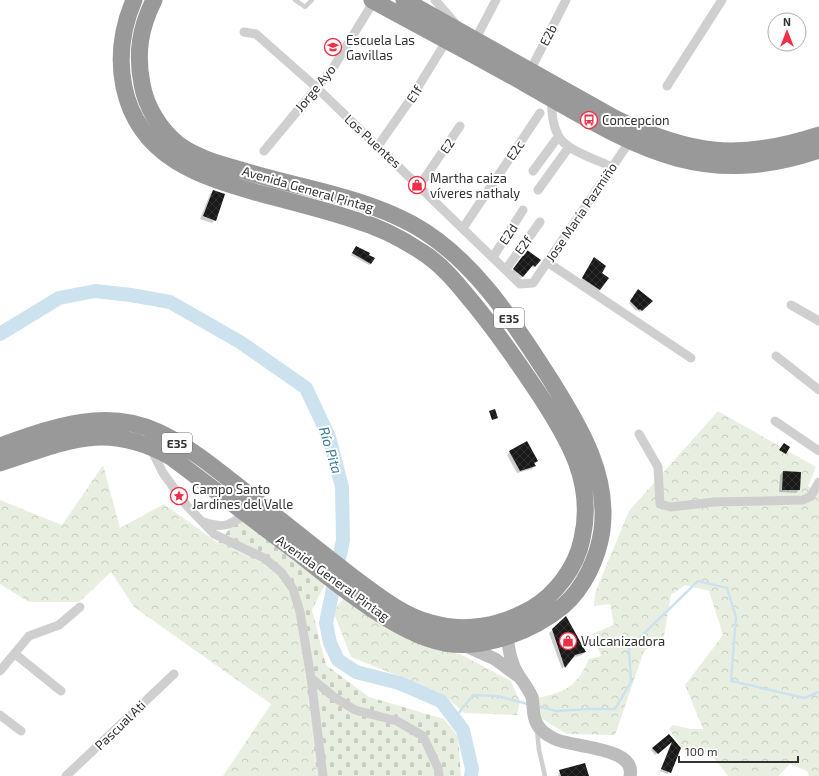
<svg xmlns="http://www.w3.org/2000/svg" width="819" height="776" viewBox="0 0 819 776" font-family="'Exo 2',sans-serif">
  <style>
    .forest { fill: url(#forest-crowns) }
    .cemetery { fill: url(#cemetery-stones) }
    .shadow { fill: #0003 }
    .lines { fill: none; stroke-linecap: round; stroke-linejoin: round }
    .stream { stroke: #cce3ef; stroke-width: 2.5 }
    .river { stroke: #cce3ef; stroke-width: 14 }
    .building { fill: url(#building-cross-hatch) }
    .lane { stroke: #cfcfcf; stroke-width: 4.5 }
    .street { stroke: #cfcfcf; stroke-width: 9 }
    .secondary { stroke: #bcbcbc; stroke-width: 13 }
    .highway { stroke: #999; stroke-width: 17 }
    .labels { text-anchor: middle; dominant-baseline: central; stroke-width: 4; stroke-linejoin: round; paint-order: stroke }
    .shield { fill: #fff; stroke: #707070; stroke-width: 1 }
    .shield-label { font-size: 12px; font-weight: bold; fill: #323232 }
    .street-label { font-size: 13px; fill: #323232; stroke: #fff }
    .poi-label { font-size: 13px; fill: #323232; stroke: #fff; text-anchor: start }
    .water-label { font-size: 14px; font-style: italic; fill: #3a7a9a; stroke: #fff }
  </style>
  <defs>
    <pattern id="forest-crowns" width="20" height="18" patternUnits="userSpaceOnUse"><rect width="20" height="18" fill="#e9efe0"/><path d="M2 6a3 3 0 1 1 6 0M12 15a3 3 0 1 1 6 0" fill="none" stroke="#c8cdc1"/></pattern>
    <pattern id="cemetery-stones" width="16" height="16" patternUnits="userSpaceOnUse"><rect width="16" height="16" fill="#e9efe0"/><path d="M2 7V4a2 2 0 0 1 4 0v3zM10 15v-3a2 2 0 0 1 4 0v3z" fill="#c8cdc1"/></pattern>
    <pattern id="building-cross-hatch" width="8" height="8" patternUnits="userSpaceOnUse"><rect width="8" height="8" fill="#191919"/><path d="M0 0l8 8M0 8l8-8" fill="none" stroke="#323232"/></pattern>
  </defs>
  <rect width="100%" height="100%" fill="#fff"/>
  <path class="forest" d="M718,411L816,467L808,486L816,491L819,487V776H809L807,771L790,764L778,776H728C712,755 710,749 682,749L669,729L673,725L691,729H703L685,685L723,635L709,591L685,585L671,595L664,636L644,651L615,735L567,734L534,714L538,698C567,691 576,687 589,659L601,656L592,634L614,625L610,604L594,606L595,593L629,511Z
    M103,465L120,528L164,504L218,543L263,563L286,585L298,611L317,776H223L271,704L134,607L111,572L79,602H29L0,584V500L62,525Z
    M344,598L409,640L462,655L511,681L520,702L517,715L464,713L443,694L351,657L333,611Z"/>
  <path class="cemetery" d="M241,515L326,582L312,610L326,665L369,697L444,719L458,736L461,776H317L298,611L286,585L263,563L218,543Z"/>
  <path class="shadow" d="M213,191L215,220L212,223L200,219L210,194Z
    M355,249L368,255L371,264L369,265L351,255Z
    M526,253L535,266L533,268L531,266L521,278L512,271Z
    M593,260L601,274L600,290L598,292L581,280Z
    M636,292L651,302L640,312L637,310L636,311L629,303Z
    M510,452L537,461L532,469L517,473L507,455Z
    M783,472L799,490L796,493L779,492L780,475Z
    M566,618L585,652L582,655L572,658L562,669L549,633Z
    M669,735L680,748L668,774L660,771L672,741L655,755L651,750Z
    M560,771L588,776H558Z"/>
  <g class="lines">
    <path class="stream" d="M537,706L556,711L589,709H615L631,682L629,648L698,581L727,588L736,617L731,681L805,698L819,692
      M457,715L473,695L497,696L528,704"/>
    <path class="river" d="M0,334L59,298L95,291L131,295L170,302L240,342L306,388L329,437L342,487L343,540L326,623L330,643L338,660L356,672L399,683L441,701L463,730L472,769L471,776"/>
  </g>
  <path class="building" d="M213,190L225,194L216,221L203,216Z
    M356,246L370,253L369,255L375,258L371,264L352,253Z
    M527,250L541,260L535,267L533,265L523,277L513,269Z
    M594,257L606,266L602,273L609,278L600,290L582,278Z
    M638,289L653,301L642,311L640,309L639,310L630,301Z
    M495,409L498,418L492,420L489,411Z
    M527,441L538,461L534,463L536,466L520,471L509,451Z
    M784,443L790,447L786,454L779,450Z
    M783,471L801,472L800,490H782Z
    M566,616L586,652L575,655L565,668L552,629Z
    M669,734L681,748L671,773L661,769L672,742L658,754L652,748Z
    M585,763L589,776H561L559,770Z"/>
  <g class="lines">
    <path class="lane" d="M295,0L305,7L312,0
      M537,730L539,750L545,776"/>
    <path class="street" d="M435,0L455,23
      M244,32L256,34L316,87L520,284L533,283L630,141
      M475,40L496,0
      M530,71L566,0
      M667,86L722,0
      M551,98C552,111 552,124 558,135C564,150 598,160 612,167
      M378,146L410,100L447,40
      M264,151L333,68L374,1
      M533,171L558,137
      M420,185L460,126
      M538,190L569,147
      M463,228L540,113
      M493,257L523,210
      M547,262L691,358
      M506,269L540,222
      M791,305L819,321
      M776,356L819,390
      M775,421L819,451
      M639,434L658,467L660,504L671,507L714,502L803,500L811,496L819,482
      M151,449L163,473L187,506L214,534L264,558L281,572L293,589L300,612L311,678L323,776
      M204,522C224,529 230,525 246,514
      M15,654L61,691
      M0,671L29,636L59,625L80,607
      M311,678L334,697L355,710L397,721L423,736L438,768L439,776
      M0,715L21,731
      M66,776L174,674"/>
    <path class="secondary" d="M507,636C509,651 511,664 519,676C524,683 529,690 532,697C534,706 532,716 537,724C540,730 547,735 553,738C570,748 637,746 630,776
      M466,646L495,659L518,676"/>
    <path class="highway" d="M372,0C423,28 475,55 526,84C629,142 696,192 819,150
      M404,0L616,119C691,155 739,161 819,135
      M0,446C51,428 105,407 158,432C191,447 221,473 249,495C284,523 319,551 354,578C377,595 403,616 431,623C464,633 501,626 531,609C556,594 576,568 582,539C595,483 569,440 539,394C517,361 495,329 469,298C455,281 441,264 422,252C401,238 379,227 355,220C325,210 293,202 262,194C201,177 139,158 124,87C118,58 122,28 134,0
      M0,463C65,442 105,420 171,457C213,489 256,521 298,553C319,570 340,587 362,602C386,619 416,638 445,643C484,650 533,631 563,606C584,588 598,558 602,530C609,474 580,428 552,382C514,323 475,259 412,224C358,195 298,188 241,170C220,164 197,158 179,145C160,130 146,107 142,84C136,53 140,28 154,0"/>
  </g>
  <defs>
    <g id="school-ring" transform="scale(0.9)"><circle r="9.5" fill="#fff" stroke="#ef2e47" stroke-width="1.5"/><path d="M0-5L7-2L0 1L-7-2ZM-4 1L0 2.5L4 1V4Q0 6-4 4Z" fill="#ef2e47"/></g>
    <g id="bus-ring" transform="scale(0.9)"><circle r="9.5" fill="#fff" stroke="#ef2e47" stroke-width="1.5"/><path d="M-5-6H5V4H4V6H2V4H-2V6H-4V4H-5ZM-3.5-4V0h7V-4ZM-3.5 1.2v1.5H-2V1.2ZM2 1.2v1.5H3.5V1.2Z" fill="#ef2e47"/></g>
    <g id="shop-ring" transform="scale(0.9)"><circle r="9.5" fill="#fff" stroke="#ef2e47" stroke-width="1.5"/><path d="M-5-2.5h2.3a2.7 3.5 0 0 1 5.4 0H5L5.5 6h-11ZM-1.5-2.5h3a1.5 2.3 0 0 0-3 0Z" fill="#ef2e47"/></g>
    <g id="sight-ring" transform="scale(0.9)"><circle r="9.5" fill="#fff" stroke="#ef2e47" stroke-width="1.5"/><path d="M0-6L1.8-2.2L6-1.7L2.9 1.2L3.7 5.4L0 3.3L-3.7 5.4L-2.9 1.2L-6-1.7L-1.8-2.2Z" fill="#ef2e47"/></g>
  </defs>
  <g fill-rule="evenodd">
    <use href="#school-ring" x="333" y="47"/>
    <use href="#bus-ring" x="589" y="120"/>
    <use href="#shop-ring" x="417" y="185"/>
    <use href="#sight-ring" x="179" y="496"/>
    <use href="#shop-ring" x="568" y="641"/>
  </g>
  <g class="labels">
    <g class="shield">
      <rect x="494" y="308" width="30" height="20" rx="3"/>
      <rect x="162" y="433" width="30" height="20" rx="3"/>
    </g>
    <g class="shield-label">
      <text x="509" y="318">E35</text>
      <text x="177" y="443">E35</text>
    </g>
    <g class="street-label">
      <text transform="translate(548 35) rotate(-63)">E2b</text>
      <text transform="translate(315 88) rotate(-51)">Jorge Ayo</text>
      <text transform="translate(414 94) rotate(-57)">E1f</text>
      <text transform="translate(373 141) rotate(43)">Los Puentes</text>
      <text transform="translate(447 146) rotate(-56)">E2</text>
      <text transform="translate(515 150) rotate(-56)">E2c</text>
      <text transform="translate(308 189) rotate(16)">Avenida General Pintag</text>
      <text transform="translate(581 212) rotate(-56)">Jose María Pazmiño</text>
      <text transform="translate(508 234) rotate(-57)">E2d</text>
      <text transform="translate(523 245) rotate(-54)">E2f</text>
      <text transform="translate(333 578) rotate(36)">Avenida General Pintag</text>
      <text transform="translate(120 725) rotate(-44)">Pascual Ati</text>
    </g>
    <g class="poi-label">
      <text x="346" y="40">Escuela Las<tspan x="346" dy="15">Gavillas</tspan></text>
      <text x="602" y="120">Concepcion</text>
      <text x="430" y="178">Martha caiza<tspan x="430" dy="15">víveres nathaly</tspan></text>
      <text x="192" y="489">Campo Santo<tspan x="192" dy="15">Jardines del Valle</tspan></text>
      <text x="581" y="641">Vulcanizadora</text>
    </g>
    <g class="water-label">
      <text transform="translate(331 450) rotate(73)">Río Pita</text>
    </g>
  </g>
  <g transform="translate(787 32)"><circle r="19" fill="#ffffff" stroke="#adadad"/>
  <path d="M0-3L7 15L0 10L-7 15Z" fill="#ef2e47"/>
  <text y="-6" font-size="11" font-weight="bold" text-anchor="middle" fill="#323232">N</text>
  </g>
  <path d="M679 756v6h119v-6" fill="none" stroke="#323232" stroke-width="2"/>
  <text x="685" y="756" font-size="12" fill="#323232" stroke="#ffffff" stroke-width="3" paint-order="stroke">100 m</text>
</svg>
